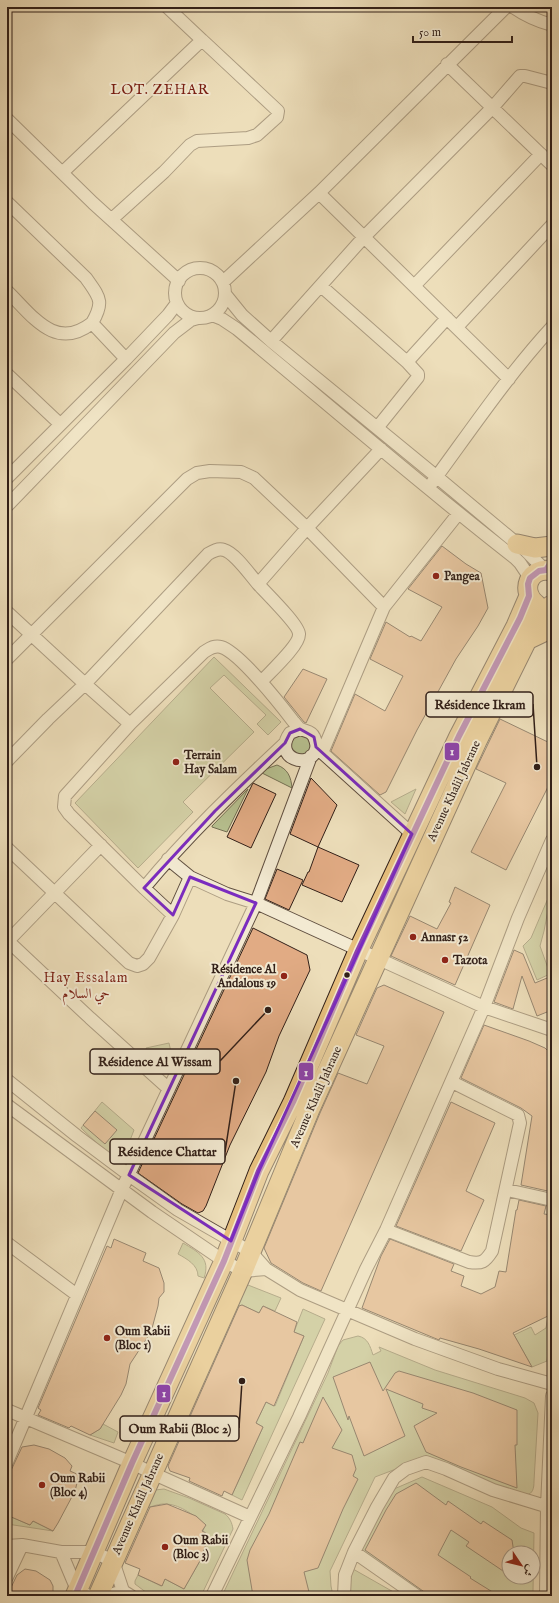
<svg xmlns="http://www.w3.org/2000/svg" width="559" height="1603" viewBox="0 0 559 1603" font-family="'IM FELL English',Amiri,serif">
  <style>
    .green { fill: #b7c190; stroke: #747054; fill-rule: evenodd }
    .building { fill: #e1ab84; stroke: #311f18 }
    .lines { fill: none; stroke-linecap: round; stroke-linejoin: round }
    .street-casing { stroke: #604f40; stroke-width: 14 }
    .primary-casing { stroke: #311f18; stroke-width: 21 }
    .street { stroke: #f3ead2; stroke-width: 12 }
    .primary { stroke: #e6bf7d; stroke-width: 19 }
    .bus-1-casing { stroke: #f3ead2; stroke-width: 9 }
    .bus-1 { stroke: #8e44ad; stroke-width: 6 }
    .marked { fill: none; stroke: #7b2cbf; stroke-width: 3; stroke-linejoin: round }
    .poi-dot { fill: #8f2418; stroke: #f3ead2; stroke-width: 1.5 }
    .bus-dot { fill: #311f18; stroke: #f3ead2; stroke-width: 1.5 }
    .labels { text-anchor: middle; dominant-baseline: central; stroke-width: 4; stroke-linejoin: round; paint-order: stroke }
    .poi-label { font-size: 12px; font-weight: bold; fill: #311f18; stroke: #f3ead2; text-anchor: start }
    .street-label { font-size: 12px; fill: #311f18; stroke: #f3ead2 }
    .quarter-label { font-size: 14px; letter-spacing: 1px; fill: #7a1f14; stroke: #f3ead2 }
    .leader { fill: none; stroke: #311f18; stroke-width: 1.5 }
    .callout-dot { fill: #311f18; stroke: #f3ead2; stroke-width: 1.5 }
    .callout { fill: #f3ead2; stroke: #311f18; stroke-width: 1.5 }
    .callout-label { font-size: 13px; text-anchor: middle; font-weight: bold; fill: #311f18 }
    .line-badge { stroke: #f3ead2; stroke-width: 1.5 }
    .badge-label { font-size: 11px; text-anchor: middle; font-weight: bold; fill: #fff }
  </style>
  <rect width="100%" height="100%" fill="#eddeba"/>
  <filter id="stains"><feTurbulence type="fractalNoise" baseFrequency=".005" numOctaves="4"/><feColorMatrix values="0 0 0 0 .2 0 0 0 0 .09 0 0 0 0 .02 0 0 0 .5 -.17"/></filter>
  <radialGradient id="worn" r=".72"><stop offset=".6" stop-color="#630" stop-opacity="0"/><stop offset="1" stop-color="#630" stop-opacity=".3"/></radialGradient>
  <path class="green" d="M214,657L281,722L268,735L257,724L266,715L224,675L210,688L254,732L183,802L193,812L138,868L75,803Z
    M297,733L311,737L310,755L291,754L290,739Z
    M277,765C288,769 291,777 292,788L262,773L266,769Z
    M248,789L227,832L212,827V826Z
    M416,789L405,814L391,802Z
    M552,889L544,931L540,946L549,971L552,970V973L537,980L523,946L531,938Z
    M169,1043L173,1061L152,1067L146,1048Z
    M102,1102L134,1130L122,1161L102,1148L81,1128Z
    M183,1243C198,1252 211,1258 204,1278L198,1276C198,1265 187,1259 178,1254Z
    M244,1285H248L281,1298L275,1311L263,1306L259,1313L242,1305L229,1312Z
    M551,1297L552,1319L547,1361L532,1367L514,1335L531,1327L535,1335L546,1328Z
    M303,1309L325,1319L242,1500L232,1495L263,1427L256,1423L266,1402L275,1406L304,1336L294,1332Z
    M358,1336C368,1338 370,1346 373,1355L381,1351L379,1347L435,1370L525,1398L534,1403L538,1413L534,1481C534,1488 533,1494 526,1495L417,1461L375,1477L330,1571L331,1586L333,1596H222L328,1373L338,1346L343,1340Z
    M103,1424L118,1432L114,1443L90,1435L100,1429Z
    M422,1477L492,1507L521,1528L534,1533L533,1591L530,1596H424L360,1551L384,1505L394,1489ZM509,1553H533V1577H509Z
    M164,1489L189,1498L225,1514C230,1518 232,1523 233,1529L201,1596H151L135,1584V1581L138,1575L161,1586L165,1579L184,1589L201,1559L209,1535L203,1531L205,1525C195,1516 181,1505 167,1504C160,1503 152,1507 145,1508L155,1490Z
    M7,1508L11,1510L9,1516L30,1525L33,1521L53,1531L7,1524Z
    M353,1569L397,1594L395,1596H352L349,1592V1579Z"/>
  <path class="building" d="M442,546L466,564L481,573L488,608L478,626L456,659L417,730L386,792L380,795L331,751L355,694L385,711L403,676L370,659L386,622L410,637L411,636L421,641L442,607L408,589Z
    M303,669L327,679L306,723L304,722L284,697Z
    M500,719L552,744V779L506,870L471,852L506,783L476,769Z
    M311,778L337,805L318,847L290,834Z
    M253,783L276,794L251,848L227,837Z
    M318,847L359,865L342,902L302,885L308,872H309Z
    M277,869L303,880L289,910L265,899Z
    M455,887L490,905L455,985L391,956L410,916L437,929L451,903L449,902Z
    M253,928L307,955L310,970L279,1036L266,1072L230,1145L206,1206L203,1211L198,1213L182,1204L138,1173Z
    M514,950L523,954L535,983L552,976V1010L537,1016L522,976L513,1009L494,1002Z
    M384,985L444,1012L321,1291L303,1283L271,1263L264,1248L320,1113L338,1073L367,1084L384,1046L356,1035L377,988Z
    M484,1025L529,1041L545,1048L552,1055V1192L521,1185L532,1116L521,1108L461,1078Z
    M451,1102L495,1123L466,1191L484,1200L461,1251L396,1226Z
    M95,1111L117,1130L105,1144L83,1125Z
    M519,1200L546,1206L544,1214L552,1215V1293L548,1316L513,1333L532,1367L479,1349L440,1338L439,1340L362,1308L381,1256L390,1239L454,1264L451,1271L464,1276L461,1286L481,1294L495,1287L499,1271L506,1272L516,1210H517Z
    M114,1239L146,1253L143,1261L159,1268L164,1283V1292L159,1298L158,1306L151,1332L130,1364L126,1384L121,1395L100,1429L90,1435L71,1426L69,1428L38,1415L41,1410L38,1408L107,1246L111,1248Z
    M242,1305L259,1313L263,1306L297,1322L294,1332L304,1336L274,1406L266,1402L256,1423L263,1427L232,1495L224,1491L222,1496L189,1481L190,1478L170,1471L168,1466L239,1306Z
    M370,1362L383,1391L395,1373L399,1371L473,1393L517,1410V1445H515L517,1488L461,1467L426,1452L414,1426L437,1413L422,1408L423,1404L386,1389L405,1436L364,1456L349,1416L348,1420L333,1377Z
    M323,1397L342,1430L332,1448L352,1455L356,1469L353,1476L358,1479L343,1509L318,1568L304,1572L310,1596H253L247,1560L250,1550L269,1514L300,1442L303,1443Z
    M34,1445L49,1449L65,1458L72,1466L70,1471L79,1475L75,1491L58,1523L53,1531L33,1521L30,1525L9,1516L11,1510L7,1508V1479L22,1447Z
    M416,1483L446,1505L448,1501L481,1524L483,1521L512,1540L514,1553H509V1575L466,1546L469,1542L451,1530L438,1555L471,1577L470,1578L499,1596H430L365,1550L386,1510L396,1494Z
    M167,1504L196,1516L206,1525L202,1531L209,1535L201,1559L184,1589L165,1579L162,1586L138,1575L140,1569L125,1563L150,1507Z
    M25,1569L36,1571L50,1580L53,1586V1596H7L17,1575Z"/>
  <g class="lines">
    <g class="street-casing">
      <path id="street" d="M513,7C526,16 537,21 552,25
        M447,64L552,165
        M7,119L93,203L179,281
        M63,172L202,40L167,7
        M319,193L509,379
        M7,202L86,278C99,297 105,301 92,323
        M112,219L164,172L190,145L197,141L248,138L257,135L277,117L278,111L202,40
        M175 293a25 25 0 1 1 50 0a25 25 0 1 1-50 0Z
        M223,282L319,193L506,7
        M321,286L407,362L447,318
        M414,286L541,154
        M7,291C32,315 55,352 92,323L126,359
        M225,294L242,315L271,341L437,477L527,552L545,570
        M212,315L222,319L237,329C330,406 420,484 515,558L520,563L530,578
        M457,327L552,225
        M271,341L364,237L493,107L520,76H525L552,83
        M7,374L60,424
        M377,428L418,377V374L407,362
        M7,478L126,359L168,315L177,303
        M432,483C471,430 508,375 552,327
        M7,506L174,333L191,320L198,318
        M258,584C266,593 299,625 299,634C300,645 269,673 261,682
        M7,612L85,684L130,724
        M7,659L187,479L197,473L210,471L241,472L254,478L307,528L384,607
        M285,743C236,789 187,836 144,888L69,814L64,807L65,796L130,724L204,652C209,649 214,645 221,647C239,652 280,704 293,721C295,723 297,726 299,728C304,732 311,730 314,737C316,741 317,745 316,749C310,771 272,758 290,733L300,729
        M317,748L412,834
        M322,753L384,607L458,514
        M7,761L48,719L85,684L208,554C213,551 218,548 224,550C235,553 250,575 258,584L307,528L381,449
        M7,848L129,963L137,966L143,964L149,958L173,915L190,877
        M168,859L190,877L227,894L256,903L484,1007L552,1030
        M144,888L173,915
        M7,940L90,1018L169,1089
        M7,942L101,845
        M7,1080L77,1136L129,1175L178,1210L251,1252L266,1269L300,1290L415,1339L498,1369L552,1384
        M7,1105L152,1212L224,1261L243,1271L266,1269
        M507,1190L552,1200
        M386,1230L469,1262C482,1264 485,1262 492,1251L520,1123L518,1115L452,1082
        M7,1243L77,1295
        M7,1410L132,1463L152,1473L250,1517
        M7,1462L122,1189L256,903L311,756
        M7,1546L22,1545L61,1552H94L113,1561L123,1591L131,1596
        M61,1552L77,1590L89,1596
        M354,1552L417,1596
        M7,1577L22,1545
        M107,1596L123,1591
        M212,1596L299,1417L366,1269L386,1230L484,1007L518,918L552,840
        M346,1596L344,1595L345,1575L354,1552L377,1507L394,1478L406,1469L426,1462L446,1469L493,1490L552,1508
        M546,1596L547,1506L552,1396"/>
    </g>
    <g class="primary-casing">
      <path id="primary" d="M517,544L535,548L552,546
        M537,605C519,591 529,566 552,571
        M527,640L552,628
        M75,1596L132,1463L224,1261L259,1171L293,1102L358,951L459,736L516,626L529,596
        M98,1596L243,1271L310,1109L477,741L527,640L539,618L550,606"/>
    </g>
    <use href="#street" class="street"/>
    <use href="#primary" class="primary"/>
    <g class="bus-1-casing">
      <path id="bus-1" d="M75,1596L132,1463L224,1261L259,1171L293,1102L358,951L459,736L520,618L529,596L528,584L530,578L539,571L546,570L552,561"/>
    </g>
    <use href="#bus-1" class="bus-1"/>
  </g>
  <path d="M0 0H559V1603H0ZM300,729L314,737L316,747L412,834L259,1171L231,1241L129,1175L256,903L190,877L173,915L144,888L215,811L285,743L290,733Z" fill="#eddeba" fill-opacity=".55" fill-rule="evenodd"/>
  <path class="marked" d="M300,729L314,737L316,747L412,834L259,1171L231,1241L129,1175L256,903L190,877L173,915L144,888L215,811L285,743L290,733Z"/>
  <g class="poi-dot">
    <circle cx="436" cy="576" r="4"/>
    <circle cx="176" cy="762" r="4"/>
    <circle cx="413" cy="937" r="4"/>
    <circle cx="445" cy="960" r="4"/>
    <circle cx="284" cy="976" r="4"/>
    <circle cx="107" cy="1338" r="4"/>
    <circle cx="42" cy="1485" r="4"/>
    <circle cx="165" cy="1547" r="4"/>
  </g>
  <circle class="bus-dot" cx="347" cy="975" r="3.5"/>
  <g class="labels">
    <g class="poi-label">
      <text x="444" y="576">Pangea</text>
      <text x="184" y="755">Terrain<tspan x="184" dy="14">Hay Salam</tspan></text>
      <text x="421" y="937">Annasr 52</text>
      <text x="453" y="960">Tazota</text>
      <text x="276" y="969" text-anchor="end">Résidence Al<tspan x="276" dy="14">Andalous 19</tspan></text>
      <text x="115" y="1331">Oum Rabii<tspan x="115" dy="14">(Bloc 1)</tspan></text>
      <text x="50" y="1478">Oum Rabii<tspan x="50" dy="14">(Bloc 4)</tspan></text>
      <text x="173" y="1540">Oum Rabii<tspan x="173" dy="14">(Bloc 3)</tspan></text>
    </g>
    <g class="street-label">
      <text transform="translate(454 791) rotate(-65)">Avenue Khalil Jabrane</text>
      <text transform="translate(316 1097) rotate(-66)">Avenue Khalil Jabrane</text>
      <text transform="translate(138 1504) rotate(-66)">Avenue Khalil Jabrane</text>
    </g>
    <g class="quarter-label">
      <text x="160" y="90">LOT. ZEHAR</text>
      <text x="86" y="978">Hay Essalam<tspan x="86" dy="16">حي السلام</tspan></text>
    </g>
  </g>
  <path class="leader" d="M537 767L533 704M268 1010L220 1061M236 1081L225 1152M242 1381L239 1428"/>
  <g class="callout-dot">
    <circle cx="537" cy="767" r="4"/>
    <circle cx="268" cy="1010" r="4"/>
    <circle cx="236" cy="1081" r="4"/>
    <circle cx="242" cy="1381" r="4"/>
  </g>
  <g class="callout">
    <rect x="426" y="692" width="107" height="25" rx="4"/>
    <rect x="90" y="1049" width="130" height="25" rx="4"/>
    <rect x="110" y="1139" width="115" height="25" rx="4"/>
    <rect x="120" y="1416" width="119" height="25" rx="4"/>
  </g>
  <g class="callout-label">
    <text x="480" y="709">Résidence Ikram</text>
    <text x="155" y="1066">Résidence Al Wissam</text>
    <text x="167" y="1156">Résidence Chattar</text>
    <text x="180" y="1433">Oum Rabii (Bloc 2)</text>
  </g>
  <g class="line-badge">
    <rect x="444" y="742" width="16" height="19" rx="4" fill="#8e44ad"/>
    <rect x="298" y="1062" width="16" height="19" rx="4" fill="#8e44ad"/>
    <rect x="156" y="1384" width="15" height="19" rx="4" fill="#8e44ad"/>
  </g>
  <g class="badge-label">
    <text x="452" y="755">1</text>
    <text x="306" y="1076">1</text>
    <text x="164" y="1397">1</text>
  </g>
  <rect width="559" height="1603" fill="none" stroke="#eddeba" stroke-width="24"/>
  <rect x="8" y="8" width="543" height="1587" fill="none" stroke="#311f18" stroke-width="2"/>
  <rect x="12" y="12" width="535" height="1579" fill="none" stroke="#311f18"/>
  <g transform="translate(521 1565) rotate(125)"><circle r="19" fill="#f3ead2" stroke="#a59988"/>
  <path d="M0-3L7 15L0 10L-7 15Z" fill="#8f2418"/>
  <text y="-6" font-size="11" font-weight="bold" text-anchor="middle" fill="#311f18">ش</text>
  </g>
  <path d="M413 36v6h99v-6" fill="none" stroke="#311f18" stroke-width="2"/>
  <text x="419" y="36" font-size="12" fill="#311f18" stroke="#f3ead2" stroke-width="3" paint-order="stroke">50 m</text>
  <rect width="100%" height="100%" filter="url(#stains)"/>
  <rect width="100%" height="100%" fill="url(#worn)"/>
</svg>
